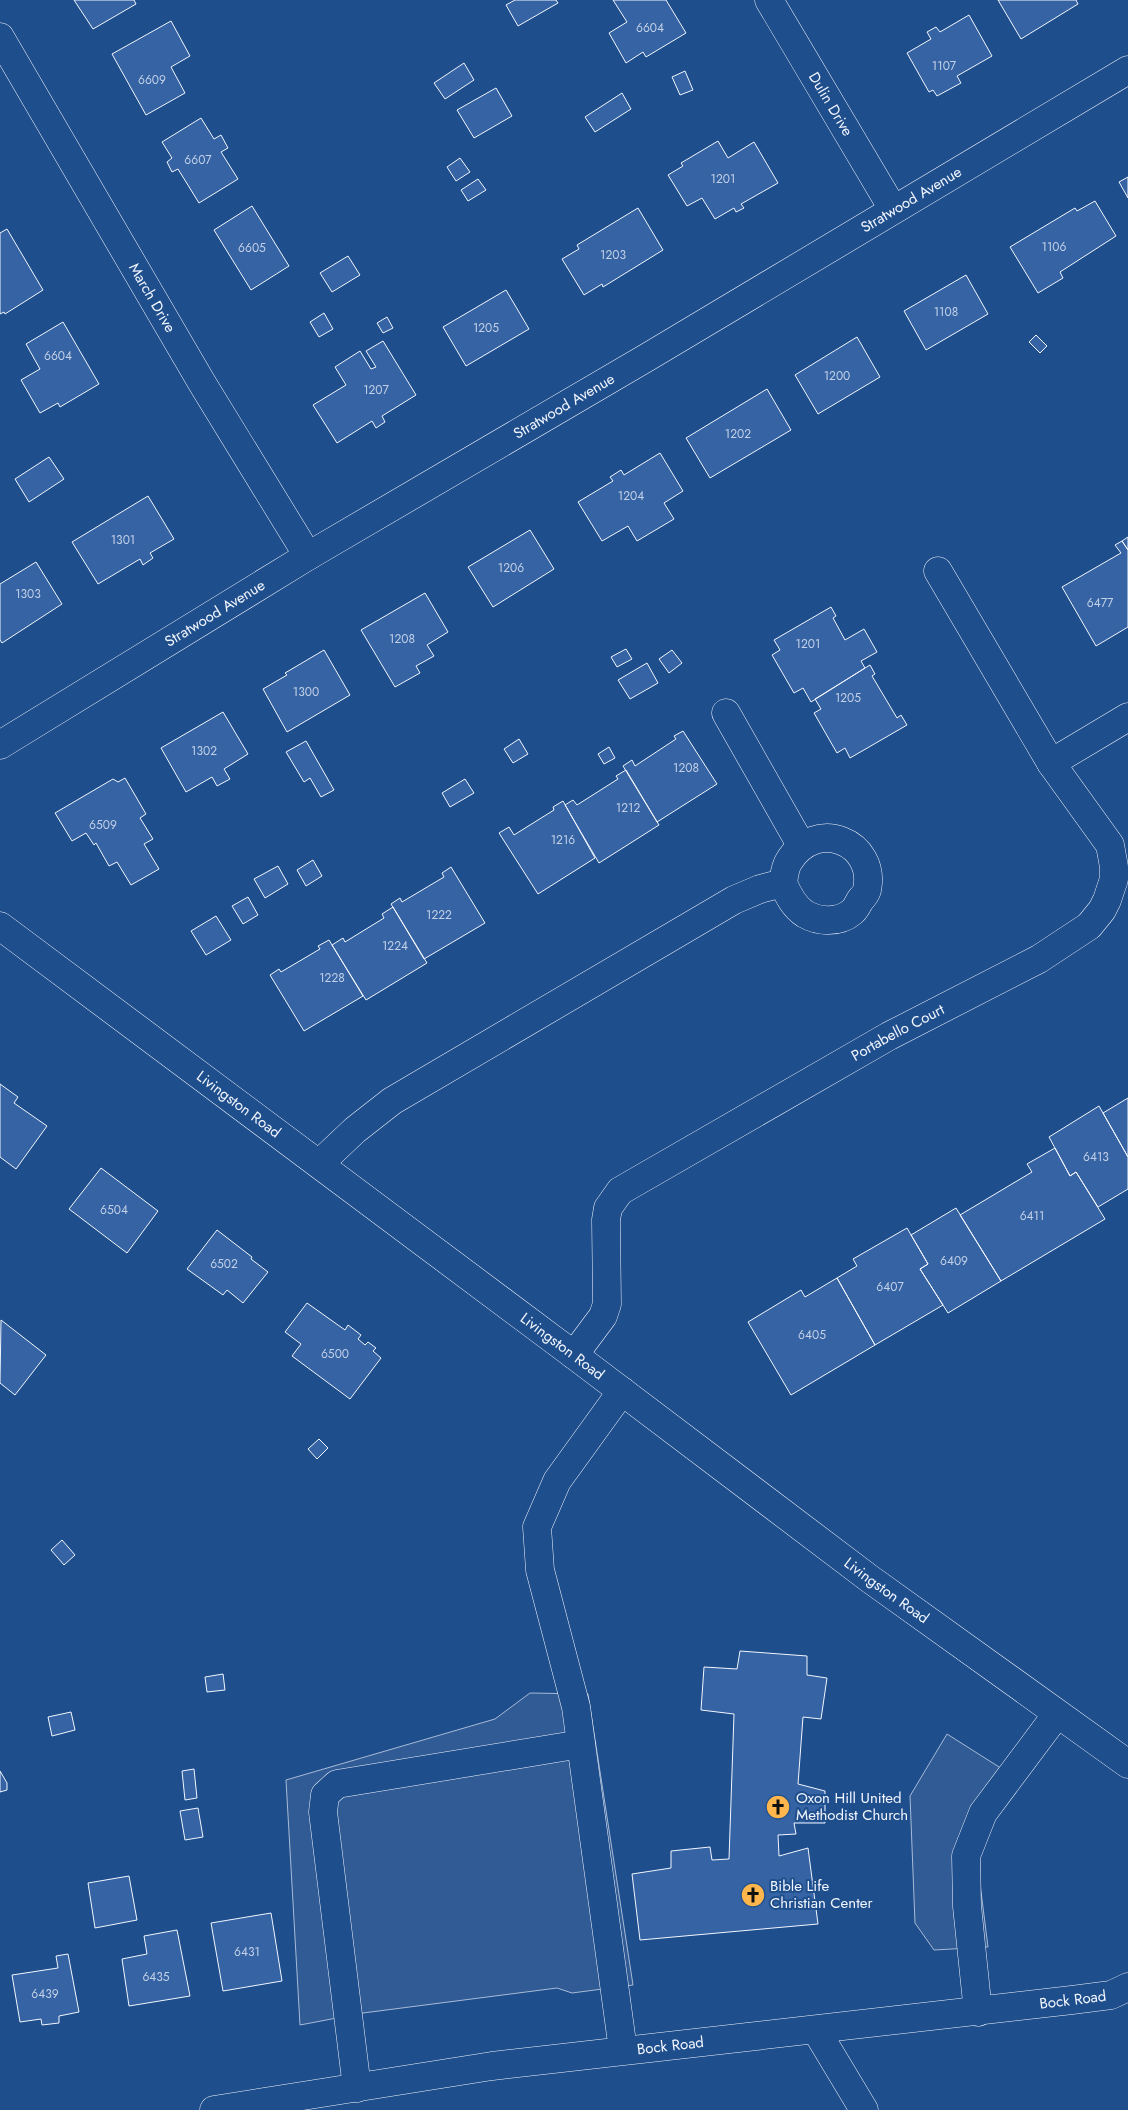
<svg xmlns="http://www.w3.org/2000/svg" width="1128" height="2110" viewBox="0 0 1128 2110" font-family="Jost,sans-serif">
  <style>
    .parking { fill: #305b95; stroke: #a8bbd7 }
    .building { fill: #3563a3; stroke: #f2f6ff }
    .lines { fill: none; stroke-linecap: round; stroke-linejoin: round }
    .minor-casing { stroke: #f2f6ff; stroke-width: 29 }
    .major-casing { stroke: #f2f6ff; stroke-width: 29 }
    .minor { stroke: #1f4e8c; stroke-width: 28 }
    .major { stroke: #1f4e8c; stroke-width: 28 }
    .labels { text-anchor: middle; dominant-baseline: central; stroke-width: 4; stroke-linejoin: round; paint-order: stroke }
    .number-label { font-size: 12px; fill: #c3d1e8 }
    .street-label { font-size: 15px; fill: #f2f6ff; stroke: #1f4e8c }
    .poi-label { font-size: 15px; fill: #f2f6ff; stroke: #1f4e8c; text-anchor: start }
  </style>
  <rect width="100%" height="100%" fill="#1f4e8c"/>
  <path class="parking" d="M530,1693L588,1694L633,1985L572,1993L557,1988L363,2013L300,2025L286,1780L495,1719Z
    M947,1734L1018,1779L976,1852L988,1947L934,1950L915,1923L910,1796Z"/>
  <path class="building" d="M74,0H134L136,4L93,29Z
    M515,0H556L558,3L518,26L506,5Z
    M613,0H666L686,33L646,57L643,52L626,63L609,33L627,22Z
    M998,0H1076L1078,4L1021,39Z
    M969,15L992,56L957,76L961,83L937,96L933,90L929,92L907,53L931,39L927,32L936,27L940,32Z
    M171,21L190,56L171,67L185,93L146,115L112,54Z
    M464,63L474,80L445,99L434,83Z
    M685,71L693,90L680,95L672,77Z
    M496,88L512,116L474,138L457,110Z
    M622,93L631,109L595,132L585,117Z
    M201,118L214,139L221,135L228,148L221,152L238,179L199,203L178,169L172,172L167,162L172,158L162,142Z
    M718,141L728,158L754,142L778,183L741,204L744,208L736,212L734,208L715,219L702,198L687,206L668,175L683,166L681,163Z
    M460,158L470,172L456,181L447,167Z
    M1128,177V198L1119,182Z
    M478,179L486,190L468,201L461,190Z
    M1095,201L1116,236L1060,272L1063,278L1038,293L1010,247L1075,208L1077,211Z
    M252,206L289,266L251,290L214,230Z
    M638,208L663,250L603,287L602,284L584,295L562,259L579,249L577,245Z
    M7,229L43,290L5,314L4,312L0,314V233Z
    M348,256L360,275L332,292L320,273Z
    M966,275L988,314L926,350L904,311Z
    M506,290L529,329L466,366L443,327Z
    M324,313L333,329L319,337L310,322Z
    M387,317L393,328L383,333L377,323Z
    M63,322L99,384L60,407L58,403L40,413L21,380L40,369L26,344Z
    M1036,335L1047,346L1040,353L1029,342Z
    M857,337L880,377L818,414L795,375Z
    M383,341L416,395L382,416L385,422L376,428L372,421L337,443L313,405L346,385L335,367L360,351L371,369L376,367L366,351Z
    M767,389L791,430L710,478L686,438Z
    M660,453L683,491L664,503L674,519L637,541L628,526L602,541L578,502L613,481L610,477L621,470L624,475Z
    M49,457L64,479L29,502L15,479Z
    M148,496L174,539L150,553L153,558L143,565L140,559L98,584L72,542Z
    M530,530L554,569L493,607L468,567Z
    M1128,537V550L1122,541Z
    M1122,541L1128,550V627L1096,646L1062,587L1121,553L1115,545Z
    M36,562L62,604L2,643L0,640V584Z
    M425,593L448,632L427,645L434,656L416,666L420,673L395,687L361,630Z
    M831,607L836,616L833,618L845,640L864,629L877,652L861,661L865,668L811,702L803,688L794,693L772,655L780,650L774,640Z
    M626,649L632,659L617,667L611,657Z
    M324,650L350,695L287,732L263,689L287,675L285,673Z
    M672,650L682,663L669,673L659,659Z
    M647,663L658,683L630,699L618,680Z
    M870,665L875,674L872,676L897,718L901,715L907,725L850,758L845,748L837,753L814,713L821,709L815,699Z
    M223,712L248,754L224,769L230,779L217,786L212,777L186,792L161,748Z
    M683,731L717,784L657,822L623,766L632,760L635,766L676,739L674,736Z
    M519,739L528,754L513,763L504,749Z
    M306,741L334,790L321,797L310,778L304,782L286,752Z
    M609,747L615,758L604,764L598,754Z
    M626,770L659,825L599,863L565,805L573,800L577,805L618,779L616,776Z
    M125,778L146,814L140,818L153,839L144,844L159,869L131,885L117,862L109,866L96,843L94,845L86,833L72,841L55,813L113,779L118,782Z
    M465,779L474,793L450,807L442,793Z
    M563,801L595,858L538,894L499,833L509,827L514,835L554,810L553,807Z
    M313,860L322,876L306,886L297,870Z
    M278,866L288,884L265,898L254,879Z
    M451,867L485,923L424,959L391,904L400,898L402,902L444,877L442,873Z
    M248,897L258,915L243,924L232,906Z
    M393,907L427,963L366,1000L332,945L343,938L345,942L384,918L382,914Z
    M216,916L231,940L206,955L191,931Z
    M329,940L363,996L304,1031L270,975L279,969L281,972L320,949L318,946Z
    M0,1084L18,1097L14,1103L47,1126L16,1169L0,1157Z
    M1128,1098V1157L1103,1113Z
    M1099,1106L1128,1157V1189L1098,1207L1076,1172L1070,1176L1049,1137Z
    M1055,1148L1070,1176L1076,1172L1105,1219L1001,1281L960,1215L1032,1172L1027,1164Z
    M101,1168L158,1211L127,1253L69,1209Z
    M956,1208L1001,1281L948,1313L920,1269L928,1264L911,1235Z
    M907,1228L928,1264L920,1269L943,1305L875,1345L837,1278L857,1266L853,1259Z
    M217,1230L252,1257L251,1259L268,1272L243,1303L227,1290L223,1295L187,1269Z
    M837,1278L875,1345L791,1395L748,1322L801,1290L805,1297Z
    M307,1303L345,1330L348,1325L361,1335L358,1339L365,1345L368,1342L376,1348L373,1351L381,1358L350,1399L292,1356L301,1344L285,1332Z
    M1,1320L46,1355L15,1395L0,1383Z
    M319,1439L328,1448L317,1459L308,1449Z
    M62,1540L75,1555L64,1565L51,1550Z
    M740,1651L807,1656V1675L827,1678L821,1719L803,1717L798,1784L825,1791V1823H794L796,1834L778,1835L779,1856L808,1848L818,1924L640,1940L632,1874L671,1868V1851L710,1847L712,1860L729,1859L734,1714L701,1710L704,1667L737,1669Z
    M223,1674L225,1690L207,1692L205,1677Z
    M71,1712L75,1730L52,1736L48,1717Z
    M194,1769L197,1798L185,1800L182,1771Z
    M0,1771L7,1783V1790L0,1792Z
    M198,1808L203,1837L185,1840L180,1811Z
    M129,1876L137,1920L95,1928L88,1883Z
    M271,1913L282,1981L223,1991L211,1923Z
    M177,1930L190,1996L129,2006L122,1959L147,1954L144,1936Z
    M68,1954L79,2012L59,2016V2023L42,2025L41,2019L20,2022L12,1975L58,1968L56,1956Z"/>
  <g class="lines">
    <g class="minor-casing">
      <g id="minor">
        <path id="s1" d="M769,0L893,209"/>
        <path id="s2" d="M0,37L202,383L308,556"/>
        <path d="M726,713L801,845"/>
        <path id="s3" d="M0,745L308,556L646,358L1128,70"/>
        <path d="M1051,763L1128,717"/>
        <path d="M319,1164L355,1130L392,1101L734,900L760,889L783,883C784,876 785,867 789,861C816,817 877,842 867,890C866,893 863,897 861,899C858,903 856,909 852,912C839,923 819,922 805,914C794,907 788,895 783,883"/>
        <path id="s4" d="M574,1355L603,1316L607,1304L606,1220L608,1208L620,1191L889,1036L1039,959L1089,926L1102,910L1107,900L1114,879V867L1110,845L1051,763L938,571"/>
        <path d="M622,1391L557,1481L537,1527L540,1570L576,1707L623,2050"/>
        <path d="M978,2012L967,1906L966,1856L983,1813L1057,1714"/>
        <path d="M816,2030L864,2110"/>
        <path d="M357,2088L323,1812L325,1795L337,1784L581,1744"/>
      </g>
    </g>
    <g class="major-casing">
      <g id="major">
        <path id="s5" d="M0,926L574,1355L870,1579L1128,1764"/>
        <path id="s6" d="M214,2110L492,2066L1072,2000L1111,1995L1128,1987"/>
      </g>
    </g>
    <use href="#minor" class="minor"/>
    <use href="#major" class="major"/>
  </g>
  <defs>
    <g id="church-disc" transform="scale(1.25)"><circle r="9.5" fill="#ffb74d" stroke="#1f4e8c"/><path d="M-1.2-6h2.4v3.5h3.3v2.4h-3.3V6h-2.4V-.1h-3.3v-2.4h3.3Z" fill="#111"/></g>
  </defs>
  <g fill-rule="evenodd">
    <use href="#church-disc" x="778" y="1807"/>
    <use href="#church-disc" x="753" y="1895"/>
  </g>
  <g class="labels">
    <g class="number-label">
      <text x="650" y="28">6604</text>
      <text x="944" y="66">1107</text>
      <text x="152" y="80">6609</text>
      <text x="198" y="160">6607</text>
      <text x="723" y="179">1201</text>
      <text x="1054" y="247">1106</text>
      <text x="252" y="248">6605</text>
      <text x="613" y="255">1203</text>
      <text x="946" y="312">1108</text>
      <text x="486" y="328">1205</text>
      <text x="58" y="356">6604</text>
      <text x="837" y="376">1200</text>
      <text x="376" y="390">1207</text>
      <text x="738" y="434">1202</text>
      <text x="631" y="496">1204</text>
      <text x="123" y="540">1301</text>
      <text x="511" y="568">1206</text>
      <text x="28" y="594">1303</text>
      <text x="1100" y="603">6477</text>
      <text x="402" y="639">1208</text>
      <text x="808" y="644">1201</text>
      <text x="306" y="692">1300</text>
      <text x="848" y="698">1205</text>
      <text x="204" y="751">1302</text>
      <text x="686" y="768">1208</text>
      <text x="628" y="808">1212</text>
      <text x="103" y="825">6509</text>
      <text x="563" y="840">1216</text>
      <text x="439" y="915">1222</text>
      <text x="395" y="946">1224</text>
      <text x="332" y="978">1228</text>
      <text x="1096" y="1157">6413</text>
      <text x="114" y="1210">6504</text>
      <text x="1032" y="1216">6411</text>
      <text x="954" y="1261">6409</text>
      <text x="224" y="1264">6502</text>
      <text x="890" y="1287">6407</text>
      <text x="812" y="1335">6405</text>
      <text x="335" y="1354">6500</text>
      <text x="247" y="1952">6431</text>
      <text x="156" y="1977">6435</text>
      <text x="45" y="1994">6439</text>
    </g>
    <g class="street-label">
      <text stroke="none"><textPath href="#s1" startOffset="121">Dulin Drive</textPath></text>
      <text stroke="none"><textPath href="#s3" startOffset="1062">Stratwood Avenue</textPath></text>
      <text stroke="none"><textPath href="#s2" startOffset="302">March Drive</textPath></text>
      <text stroke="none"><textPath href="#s3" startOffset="658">Stratwood Avenue</textPath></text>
      <text stroke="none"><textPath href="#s3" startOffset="252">Stratwood Avenue</textPath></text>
      <text stroke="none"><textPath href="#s4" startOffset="498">Portabello Court</textPath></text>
      <text stroke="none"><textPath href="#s5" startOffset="298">Livingston Road</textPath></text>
      <text stroke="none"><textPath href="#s5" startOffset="702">Livingston Road</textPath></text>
      <text stroke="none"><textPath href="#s5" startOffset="1108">Livingston Road</textPath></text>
      <text stroke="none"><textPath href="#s6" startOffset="866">Bock Road</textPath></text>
      <text stroke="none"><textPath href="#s6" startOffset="461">Bock Road</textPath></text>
    </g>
    <g class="poi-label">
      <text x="796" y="1798">Oxon Hill United<tspan x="796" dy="17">Methodist Church</tspan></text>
      <text x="770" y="1886">Bible Life<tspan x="770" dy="17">Christian Center</tspan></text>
    </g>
  </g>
</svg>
